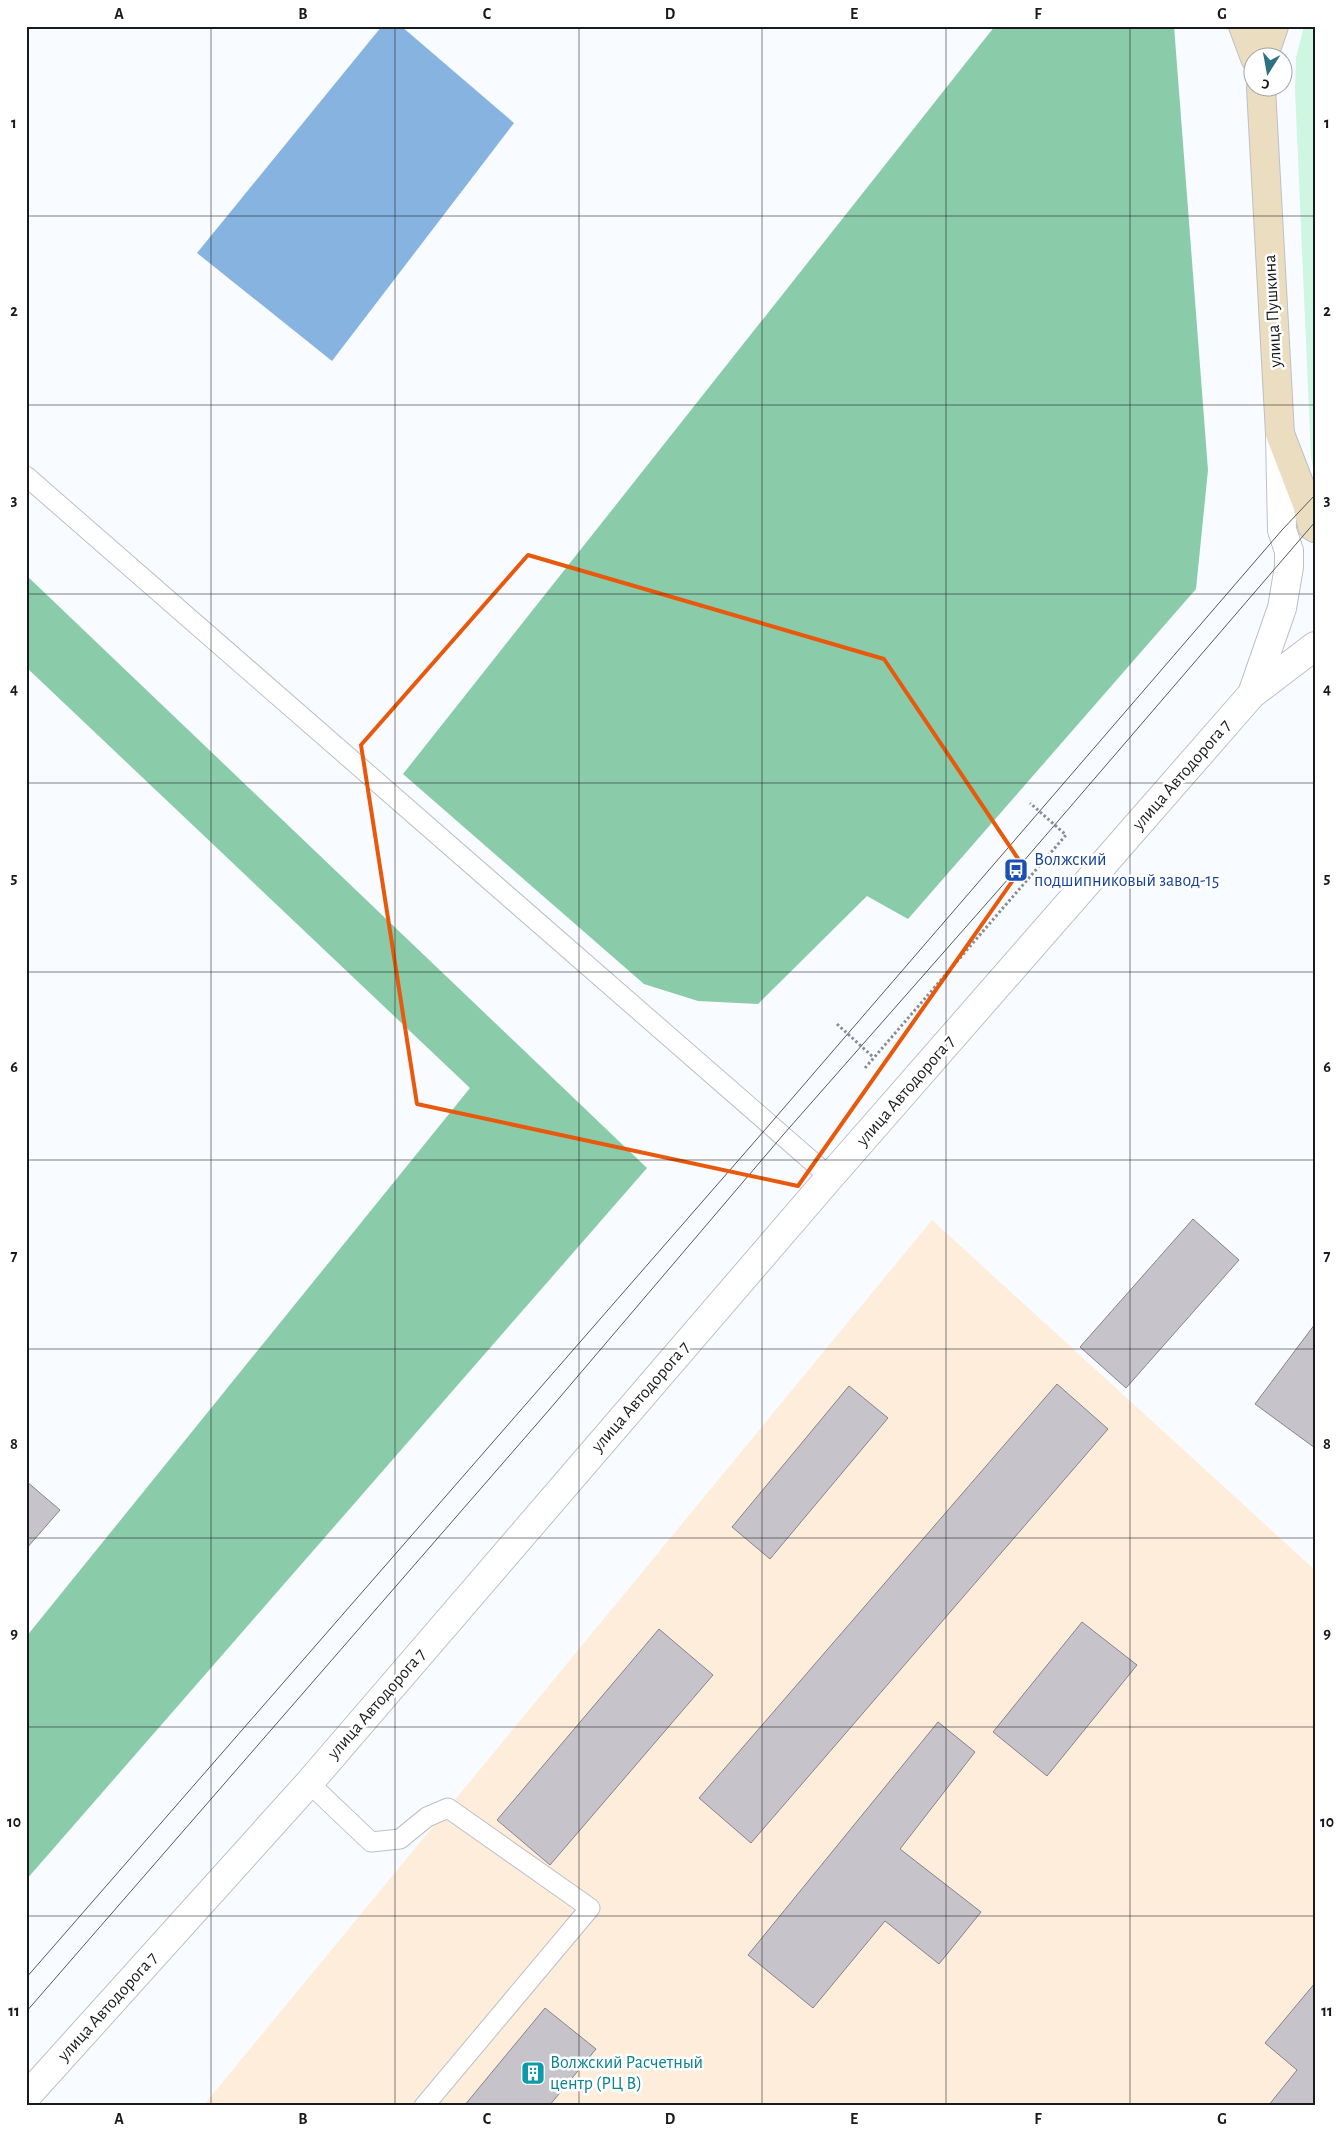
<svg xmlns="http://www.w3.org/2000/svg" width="1341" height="2132" viewBox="0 0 1341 2132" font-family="'Alegreya Sans',sans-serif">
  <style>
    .industrial { fill: #feeddb }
    .green { fill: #cff6e1 }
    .forest { fill: #8acbaa }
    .water { fill: #87b3e0 }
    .building { fill: #c7c3ca; stroke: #87838a }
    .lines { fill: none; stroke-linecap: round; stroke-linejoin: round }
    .service-casing { stroke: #bcc0c7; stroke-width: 21 }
    .tertiary-casing { stroke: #bcc0c7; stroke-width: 30 }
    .secondary-casing { stroke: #bcc0c7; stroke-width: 30 }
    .path { stroke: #8a8c8f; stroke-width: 3; stroke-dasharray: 2.5 2.5; stroke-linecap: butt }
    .service { stroke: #fff; stroke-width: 19 }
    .tertiary { stroke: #fff; stroke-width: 28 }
    .secondary { stroke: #ebddbf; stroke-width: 28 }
    .tram { stroke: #57585c; stroke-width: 1 }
    .marked { fill: none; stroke: #e8590c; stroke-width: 4; stroke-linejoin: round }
    .grid { fill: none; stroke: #191a1d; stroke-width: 1; stroke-opacity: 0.55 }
    .labels { text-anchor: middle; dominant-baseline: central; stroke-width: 5; stroke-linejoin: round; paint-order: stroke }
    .street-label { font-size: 18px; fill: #191a1d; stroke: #fff }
    .transit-label { font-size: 18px; fill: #164399; stroke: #fff; text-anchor: start }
    .culture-label { font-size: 18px; fill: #0d838f; stroke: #fff; text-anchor: start }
    .neatline { fill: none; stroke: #191a1d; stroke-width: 2 }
    .grid-label { font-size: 16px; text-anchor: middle; font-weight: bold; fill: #191a1d }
  </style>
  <rect width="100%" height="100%" fill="#f8fbff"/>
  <path class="industrial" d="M932,1220L1315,1570V2106H203Z"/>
  <path class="green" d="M1304,26H1315V477L1311,457L1295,89L1296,58Z"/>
  <path class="forest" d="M995,26H1174L1208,470L1196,589L908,919L867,896L758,1004L698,1001L644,984L403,774Z
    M26,575L647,1168L26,1880V1637L470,1088L26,667Z"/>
  <path class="water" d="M382,26H401L514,123L332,361L197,253Z"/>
  <path class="building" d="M1193,1219L1239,1260L1126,1388L1080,1347Z
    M1315,1324V1448L1255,1404Z
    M1057,1384L1108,1429L751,1843L699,1798Z
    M849,1386L888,1418L770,1559L732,1527Z
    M26,1481L60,1510L26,1549Z
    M1082,1622L1137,1665L1047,1776L993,1732Z
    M659,1629L713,1675L550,1865L497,1820Z
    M938,1722L975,1752L900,1849L981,1912L939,1964L885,1921L813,2008L748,1955Z
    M1315,1983V2106H1268L1297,2070L1265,2043Z
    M545,2008L596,2049L549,2106H464Z"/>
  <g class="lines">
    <g class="service-casing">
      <path id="service" d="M26,476L830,1177
        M309,1783L371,1842L400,1839L427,1817L448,1808L590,1908L424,2106"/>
    </g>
    <g class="tertiary-casing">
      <path id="tertiary" d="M1252,694L1282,608L1289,567V551L1282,530L1280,435
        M26,2097L309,1783L830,1177L1252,694L1315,646"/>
    </g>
    <g class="secondary-casing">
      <path id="secondary" d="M1243,26L1255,58
        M1263,58L1274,26
        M1261,88L1280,434L1307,504L1312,526L1315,528"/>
    </g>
    <path class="path" d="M837,1024L873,1057
      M865,1068L1066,835L1030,803"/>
    <use href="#service" class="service"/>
    <use href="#tertiary" class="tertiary"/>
    <use href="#secondary" class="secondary"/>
    <path class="tram" d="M26,1978L770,1124L1282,530L1315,495
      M26,2012L549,1410L783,1135L1016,870L1315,522"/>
  </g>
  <path class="marked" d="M528,555L884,659L1023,866L798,1186L417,1104L361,745Z"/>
  <path class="grid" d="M211,26V2106M395,26V2106M579,26V2106M762,26V2106M946,26V2106M1130,26V2106M26,216H1315M26,405H1315M26,594H1315M26,783H1315M26,972H1315M26,1160H1315M26,1349H1315M26,1538H1315M26,1727H1315M26,1916H1315"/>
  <defs>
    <g id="bus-square" transform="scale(1.25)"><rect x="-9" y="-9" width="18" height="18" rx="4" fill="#1a4fb4" stroke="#fff"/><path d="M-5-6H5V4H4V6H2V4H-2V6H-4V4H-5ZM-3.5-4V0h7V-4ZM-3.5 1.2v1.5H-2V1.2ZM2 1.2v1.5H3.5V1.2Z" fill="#fff"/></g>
    <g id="building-square" transform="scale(1.25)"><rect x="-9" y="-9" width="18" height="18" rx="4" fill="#0f9aa8" stroke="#fff"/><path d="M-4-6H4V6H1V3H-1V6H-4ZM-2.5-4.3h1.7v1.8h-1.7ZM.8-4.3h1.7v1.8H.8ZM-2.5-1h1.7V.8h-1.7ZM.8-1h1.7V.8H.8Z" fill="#fff"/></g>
  </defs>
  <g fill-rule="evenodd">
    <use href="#bus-square" x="1016" y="870"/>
    <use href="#building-square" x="533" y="2073"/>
  </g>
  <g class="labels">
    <g class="street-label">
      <text transform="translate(1273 311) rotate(-93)">улица Пушкина</text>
      <text transform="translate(1182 775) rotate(-49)">улица Автодорога 7</text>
      <text transform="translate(906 1091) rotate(-49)">улица Автодорога 7</text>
      <text transform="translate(641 1397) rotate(-49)">улица Автодорога 7</text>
      <text transform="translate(377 1704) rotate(-49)">улица Автодорога 7</text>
      <text transform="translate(108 2007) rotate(-48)">улица Автодорога 7</text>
    </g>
    <g class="transit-label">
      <text x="1034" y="860">Волжский<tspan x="1034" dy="21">подшипниковый завод-15</tspan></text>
    </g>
    <g class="culture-label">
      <text x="550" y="2063">Волжский Расчетный<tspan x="550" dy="21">центр (РЦ В)</tspan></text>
    </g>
  </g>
  <rect width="1341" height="2132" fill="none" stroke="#ffffff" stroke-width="55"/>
  <g transform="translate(1268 72) rotate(191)"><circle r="24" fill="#ffffff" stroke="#a3a3a5"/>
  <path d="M0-4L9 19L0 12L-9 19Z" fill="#2e7182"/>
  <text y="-8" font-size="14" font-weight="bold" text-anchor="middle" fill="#191a1d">С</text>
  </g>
  <rect x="28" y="28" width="1286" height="2076" class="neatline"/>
  <g class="grid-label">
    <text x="119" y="19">A</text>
    <text x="303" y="19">B</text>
    <text x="487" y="19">C</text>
    <text x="670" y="19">D</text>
    <text x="854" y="19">E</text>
    <text x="1038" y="19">F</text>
    <text x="1222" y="19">G</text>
    <text x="14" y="128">1</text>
    <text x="1327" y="128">1</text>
    <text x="14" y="316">2</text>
    <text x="1327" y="316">2</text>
    <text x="14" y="505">3</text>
    <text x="1327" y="505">3</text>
    <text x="14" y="694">4</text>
    <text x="1327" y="694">4</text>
    <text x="14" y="883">5</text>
    <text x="1327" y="883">5</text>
    <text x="14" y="1072">6</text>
    <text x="1327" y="1072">6</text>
    <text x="14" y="1261">7</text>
    <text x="1327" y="1261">7</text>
    <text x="14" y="1449">8</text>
    <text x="1327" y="1449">8</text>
    <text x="14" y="1638">9</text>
    <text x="1327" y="1638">9</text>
    <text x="14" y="1827">10</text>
    <text x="1327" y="1827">10</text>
    <text x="14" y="2016">11</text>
    <text x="1327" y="2016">11</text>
    <text x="119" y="2124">A</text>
    <text x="303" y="2124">B</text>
    <text x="487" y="2124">C</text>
    <text x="670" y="2124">D</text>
    <text x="854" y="2124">E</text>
    <text x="1038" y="2124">F</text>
    <text x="1222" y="2124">G</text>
  </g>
</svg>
